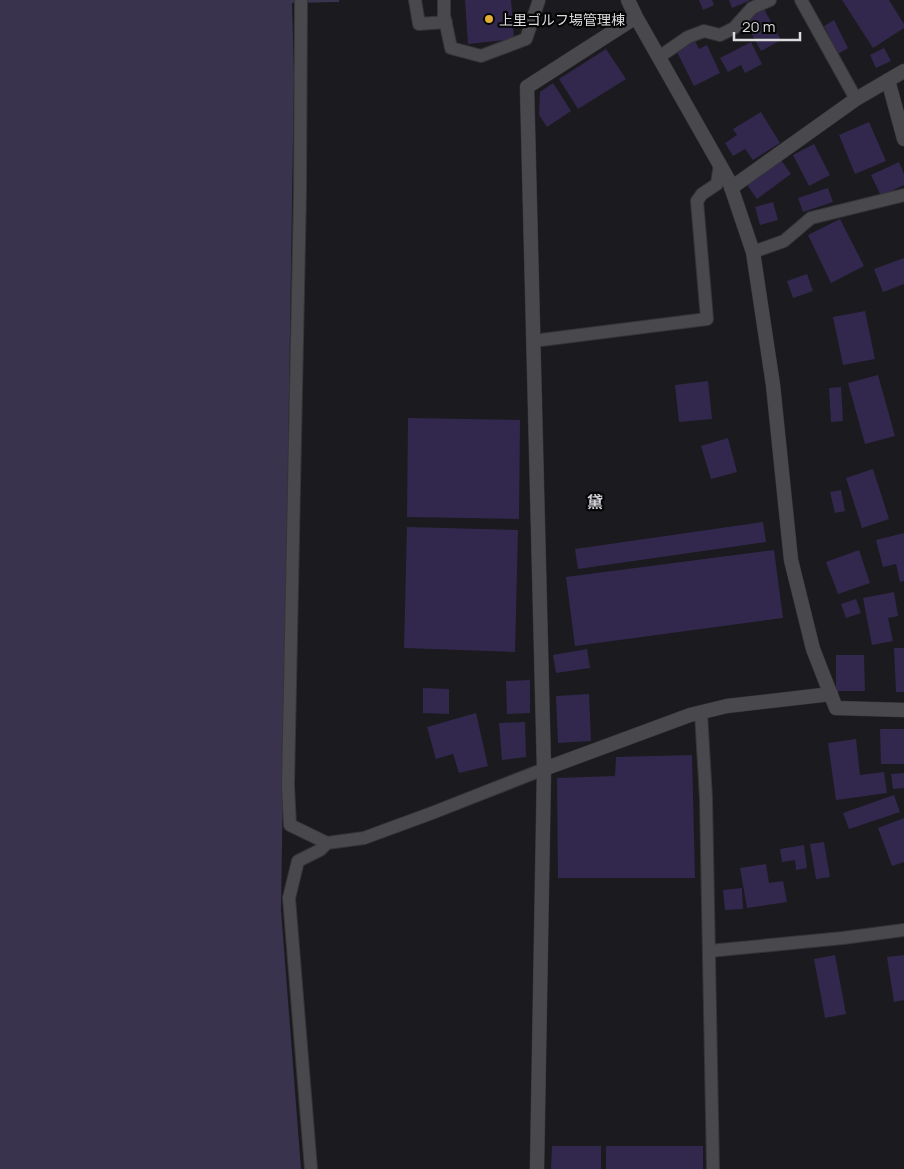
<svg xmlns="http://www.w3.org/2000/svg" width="904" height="1169" viewBox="0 0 904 1169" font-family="Manrope,'Noto Sans JP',sans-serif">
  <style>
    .green { fill: #39334d }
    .building { fill: #32284d }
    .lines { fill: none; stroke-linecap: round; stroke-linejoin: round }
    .service-casing { stroke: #353537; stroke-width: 14 }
    .minor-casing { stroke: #353537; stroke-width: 15 }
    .service { stroke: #49484d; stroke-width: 12 }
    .minor { stroke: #49484d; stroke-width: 14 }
    .poi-dot { fill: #e2af34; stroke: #060607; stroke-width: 2 }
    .labels { text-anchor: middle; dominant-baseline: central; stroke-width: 4.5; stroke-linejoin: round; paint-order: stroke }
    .poi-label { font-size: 14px; fill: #dcdcde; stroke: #060607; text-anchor: start }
    .quarter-label { font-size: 16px; font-weight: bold; fill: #d1d1d6; stroke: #060607 }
  </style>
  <rect width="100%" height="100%" fill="#1b1a1e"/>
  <path class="green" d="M0,0H339V2L292,3L294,76L281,910L301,1169H0Z"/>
  <path class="building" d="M465,0H511L514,39L468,44Z
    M699,0H712L714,5L703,10Z
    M729,0H749V1L732,8Z
    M842,0H889L904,24V28L873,48Z
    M764,9L781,40L761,51L744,20Z
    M834,20L848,48L838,54L824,26Z
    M695,41L699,49L707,45L720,73L694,86L676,50Z
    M751,42L762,64L745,73L741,65L728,72L720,58Z
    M884,48L891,61L876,68L870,55Z
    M606,49L626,79L578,109L559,79Z
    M553,83L571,111L547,127L539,115L540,92Z
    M761,112L780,143L753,160L745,149L733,156L725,143L737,135L733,129Z
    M869,122L886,161L855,174L839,135Z
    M814,144L830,175L809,186L793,155Z
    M781,160L791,174L757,199L747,185Z
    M899,162L904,174V185L881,196L871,175Z
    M828,188L833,202L803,212L798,198Z
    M773,202L778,220L760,225L755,207Z
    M840,219L864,266L831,283L808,235Z
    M904,258V284L883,292L874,269Z
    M807,274L813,291L793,298L787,281Z
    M865,311L875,359L843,365L833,317Z
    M878,375L895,436L865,444L848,383Z
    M708,381L712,419L679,422L675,385Z
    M841,387L843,421L831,422L829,388Z
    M408,418L520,420L519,519L407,517Z
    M728,438L737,472L711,479L701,446Z
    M873,469L889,519L862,528L846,478Z
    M841,490L845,511L835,513L830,492Z
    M763,522L766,542L578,569L575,549Z
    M407,527L518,530L515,652L404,648Z
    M904,533V581L900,582L896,564L883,567L876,540Z
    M774,550L783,618L575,646L566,577Z
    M859,550L870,583L838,594L826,562Z
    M894,592L898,616L888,618L893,641L872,645L863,598Z
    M856,599L861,613L846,618L841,604Z
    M894,648H904V692H896Z
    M587,649L590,668L556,673L553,655Z
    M836,655H864L865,691H836Z
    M530,680V713L507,714L506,681Z
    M423,688L449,689V714L423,713Z
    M589,694L591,741L558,743L556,696Z
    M476,713L488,766L459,773L453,754L436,759L427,727Z
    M525,722L526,757L502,760L499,723Z
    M880,729H904V764H881Z
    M856,739L860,775L884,772L887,793L836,800L828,743Z
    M692,755L695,878H558L557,778L615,776L616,757Z
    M904,773V788L893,789L891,774Z
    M894,795L900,812L849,829L843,813Z
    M904,818V862L892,866L878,828Z
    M824,842L830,877L816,879L810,844Z
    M804,845L807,868L796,870L795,860L782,862L780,849Z
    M766,864L769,883L783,881L787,902L747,908L740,868Z
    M742,888L743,909L725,910L723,890Z
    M835,955L846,1014L825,1018L814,959Z
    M904,955V1000L894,1002L887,957Z
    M552,1146H601V1169H551Z
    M606,1146H703V1169H606Z"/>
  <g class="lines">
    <g class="service-casing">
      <path id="service" d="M301,0L300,192L288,785L290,825L327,843L364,838L432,813L544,769
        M415,0L419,24L446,22
        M444,0V15L451,48L481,56L526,39L539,0
        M801,0L856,99
        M659,57L688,37L704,31L720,35L734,28L752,8L770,0
        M753,252L784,241L811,218L904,195
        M533,341L707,319L697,201L702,194L717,184L720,164
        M701,713L706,798L713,1169
        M709,951L843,938L904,930
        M311,1169L289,898L298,861L320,850L327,843"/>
    </g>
    <g class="minor-casing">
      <path id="minor" d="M628,0L636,17L729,181L753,252L773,385L791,560L813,649L836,708L904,710
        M888,80L904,139
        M731,188L856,99L904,71
        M544,769L690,715L727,706L831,694
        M537,1169L544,769L527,87L636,17"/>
    </g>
    <use href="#service" class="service"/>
    <use href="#minor" class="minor"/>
  </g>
  <circle class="poi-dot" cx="489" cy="19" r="5"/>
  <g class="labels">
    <g class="poi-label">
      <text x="499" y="19">上里ゴルフ場管理棟</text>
    </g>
    <g class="quarter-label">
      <text x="595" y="502">黛</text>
    </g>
  </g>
  <path d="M734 32v8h66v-8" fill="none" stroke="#dcdcde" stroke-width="2.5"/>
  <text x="742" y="32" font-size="15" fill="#dcdcde" stroke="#060607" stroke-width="4" paint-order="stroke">20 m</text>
</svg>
